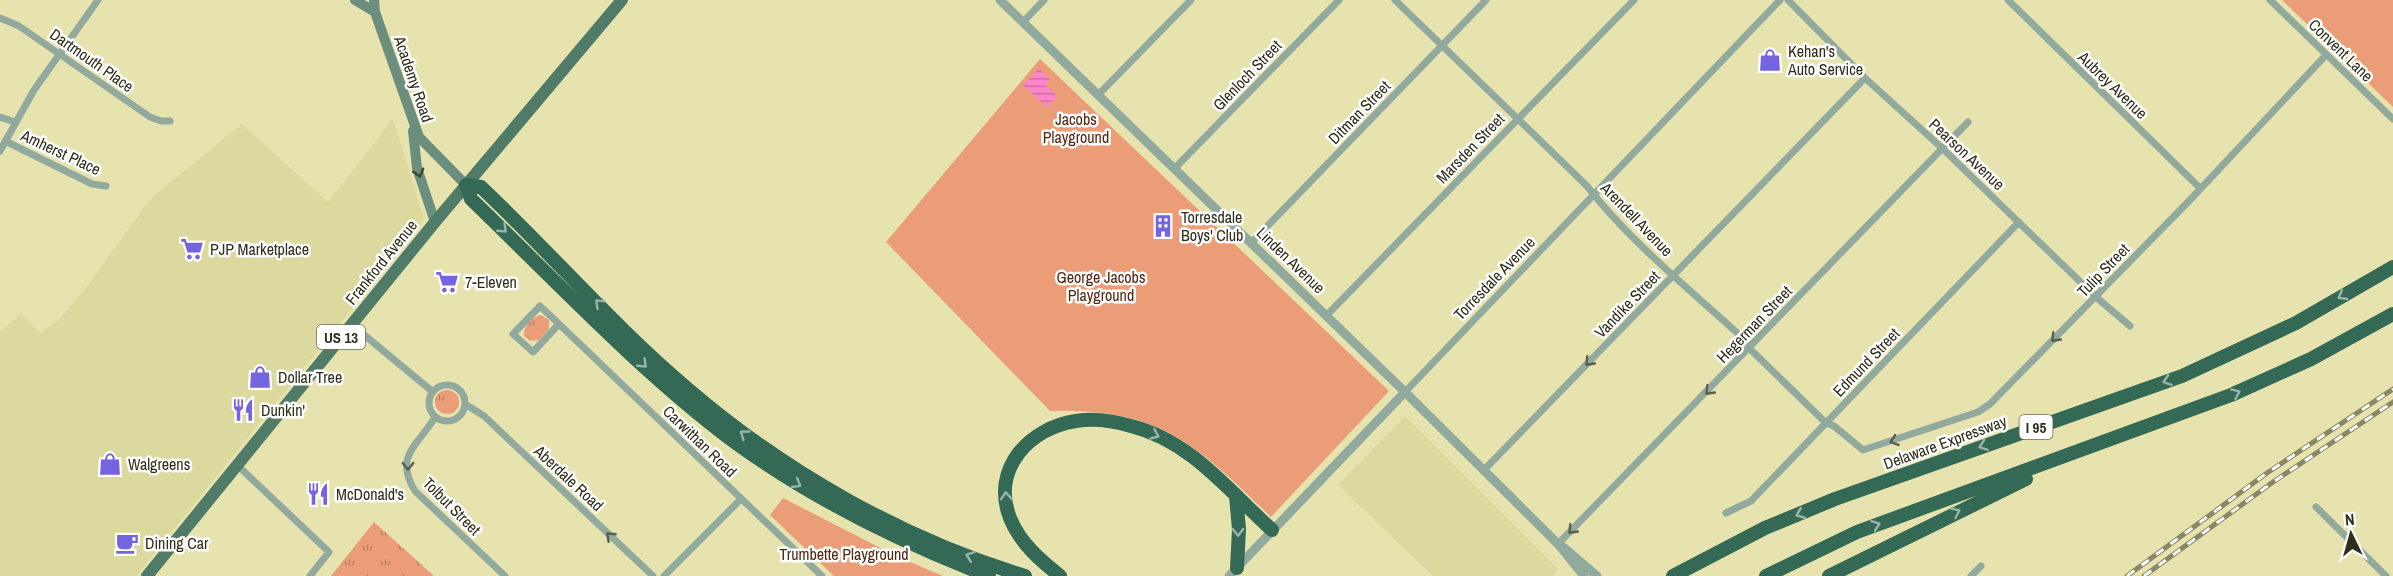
<svg xmlns="http://www.w3.org/2000/svg" width="2393" height="576" viewBox="0 0 2393 576" font-family="'Archivo Narrow',sans-serif">
  <style>
    .built { fill: #dbd99d }
    .grass { fill: url(#grass-tufts) }
    .park { fill: #eb9d78 }
    .water { fill: url(#water-rules) }
    .lines { fill: none; stroke-linecap: round; stroke-linejoin: round }
    .minor { stroke: #92a99e; stroke-width: 7 }
    .tertiary { stroke: #92a99e; stroke-width: 9 }
    .secondary { stroke: #6b8e7f; stroke-width: 10 }
    .primary { stroke: #4f7b68; stroke-width: 12 }
    .motorway { stroke: #346a55; stroke-width: 14 }
    .rail-casing { stroke: #8a8864; stroke-width: 5 }
    .rail { stroke: #fff; stroke-width: 3; stroke-dasharray: 9; stroke-linecap: butt }
    .oneway { stroke: #3e4633 }
    .oneway2 { stroke: #9ab4aa }
    .oneway3 { stroke: #575f4f }
    .labels { text-anchor: middle; dominant-baseline: central; stroke-width: 5; stroke-linejoin: round; paint-order: stroke }
    .shield { fill: #fff; stroke: #6d6d5f; stroke-width: 1.5 }
    .shield-label { font-size: 15px; font-weight: bold; fill: #2f2e1a }
    .street-label { font-size: 16px; fill: #2f2e1a; stroke: #fff }
    .poi-label { font-size: 16px; fill: #2f2e1a; stroke: #fff; text-anchor: start }
    .park-label { font-size: 16px; fill: #54260d; stroke: #fff }
  </style>
  <defs>
    <pattern id="grass-tufts" width="24" height="20" patternUnits="userSpaceOnUse" patternTransform="scale(1.5)"><rect width="24" height="20" fill="#eb9d78"/><path d="M3 7l-1-3M5 7V3M7 7l1-3M15 17l-1-3M17 17v-4M19 17l1-3" fill="none" stroke="#bf8062"/></pattern>
    <pattern id="water-rules" width="6" height="5" patternUnits="userSpaceOnUse" patternTransform="scale(1.5)"><rect width="6" height="5" fill="#fc85cb"/><path d="M0 2.5h6" fill="none" stroke="#cc6da4"/></pattern>
  </defs>
  <rect width="100%" height="100%" fill="#e6e3af"/>
  <path class="built" d="M393,119L424,219L136,576H0V332L21,313L40,333L57,322L88,285L150,199L242,124L328,202Z
    M1405,416L1558,569L1553,576H1433L1338,485Z"/>
  <path class="grass" d="M541,315L549,320V329L539,340L530,341L524,336C523,326 532,317 541,315Z
    M435 402a12 12 0 1 1 24 0a12 12 0 1 1-24 0Z
    M374,522L434,576H331Z"/>
  <path class="park" d="M2282,0H2393V107Z
    M1040,59L1389,391L1271,517C1197,445 1159,407 1050,411L886,242Z
    M783,498L896,556L943,576H834L770,515Z"/>
  <path class="water" d="M1039,69L1050,79L1045,85L1057,96L1047,107L1023,85Z"/>
  <g class="lines">
    <path class="minor" d="M1395,0L1587,186C1632,244 1692,291 1745,340L1749,348L1826,423L1834,426L1863,450L1978,412L1990,404L2189,201L2326,55
      M1788,0L1865,78L1943,149L2096,297L2130,326
      M2008,0L2200,188
      M2270,0L2393,119
      M0,18L19,26L150,117L161,121H170
      M1023,22L1044,0
      M1098,95L1191,0
      M0,117L15,122
      M5,141L92,184L106,186
      M0,151L34,90L98,0
      M1174,169L1339,0
      M1251,243L1486,0
      M1326,316L1634,0
      M351,324L433,392
      M559,324L533,352L513,334L540,306L559,324L822,576
      M429 403a18 18 0 1 1 36 0a18 18 0 1 1-36 0Z
      M1405,392L1780,0
      M465,404L484,416L653,576
      M435,417C419,445 393,455 415,491L505,576
      M236,464L329,552L310,576
      M1483,471L1865,78
      M2316,507L2386,576
      M1726,513L1751,501L2019,222
      M1558,544L1968,122
      M664,576L741,499
      M1971,576L1981,566"/>
    <path class="tertiary" d="M1000,0L1405,392L1558,544L1584,576
      M1563,547L1597,576
      M1229,576L1405,392"/>
    <path class="secondary" d="M355,0L375,12
      M374,0L375,12L419,137L466,185
      M413,131L417,168L435,222"/>
    <path class="primary" d="M147,576L435,222L622,0"/>
    <path class="motorway" d="M1236,496L1239,529L1237,568
      M989,576C898,541 811,498 732,440C640,371 554,279 471,199L466,185L481,187C551,253 615,328 689,390C786,473 903,539 1025,576
      M1060,576C1040,560 1020,543 1010,518C991,469 1029,428 1076,421C1094,418 1114,421 1131,426C1191,441 1228,490 1272,530
      M1673,576L1765,528L1835,499L2182,376L2296,323L2393,267
      M1766,576L1857,532L2231,395L2311,359L2393,314
      M1829,576L2026,479"/>
    <g class="rail-casing">
      <path id="rail" d="M2127,576L2267,473L2393,389
        M2144,576L2273,482L2393,402"/>
    </g>
    <use href="#rail" class="rail"/>
  </g>
  <defs><path id="oneway-chevron" d="M-2-3.5L2.5 0L-2 3.5" fill="none" stroke-width="1.6" stroke-linecap="round" stroke-linejoin="round" transform="scale(1.5)"/></defs>
  <use class="oneway" href="#oneway-chevron" transform="translate(419 173) rotate(73)"/>
  <g class="oneway2">
    <use href="#oneway-chevron" transform="translate(503 229) rotate(44)"/>
    <use href="#oneway-chevron" transform="translate(2342 296) rotate(150)"/>
    <use href="#oneway-chevron" transform="translate(599 303) rotate(-135)"/>
    <use href="#oneway-chevron" transform="translate(643 364) rotate(44)"/>
    <use href="#oneway-chevron" transform="translate(2167 381) rotate(161)"/>
    <use href="#oneway-chevron" transform="translate(2236 393) rotate(-24)"/>
    <use href="#oneway-chevron" transform="translate(744 434) rotate(-144)"/>
    <use href="#oneway-chevron" transform="translate(1155 435) rotate(23)"/>
    <use href="#oneway-chevron" transform="translate(1983 446) rotate(161)"/>
    <use href="#oneway-chevron" transform="translate(797 484) rotate(31)"/>
    <use href="#oneway-chevron" transform="translate(1006 496) rotate(-94)"/>
    <use href="#oneway-chevron" transform="translate(1956 512) rotate(-25)"/>
    <use href="#oneway-chevron" transform="translate(1800 514) rotate(158)"/>
    <use href="#oneway-chevron" transform="translate(1876 525) rotate(-20)"/>
    <use href="#oneway-chevron" transform="translate(1238 532) rotate(89)"/>
    <use href="#oneway-chevron" transform="translate(970 556) rotate(-159)"/>
  </g>
  <g class="oneway3">
    <use href="#oneway-chevron" transform="translate(2055 338) rotate(134)"/>
    <use href="#oneway-chevron" transform="translate(1589 362) rotate(134)"/>
    <use href="#oneway-chevron" transform="translate(1709 391) rotate(134)"/>
    <use href="#oneway-chevron" transform="translate(1894 441) rotate(161)"/>
    <use href="#oneway-chevron" transform="translate(408 466) rotate(90)"/>
    <use href="#oneway-chevron" transform="translate(1572 530) rotate(134)"/>
    <use href="#oneway-chevron" transform="translate(610 536) rotate(-137)"/>
  </g>
  <defs>
    <g id="shop-bare" transform="scale(1.8)"><path d="M-5-2.5h2.3a2.7 3.5 0 0 1 5.4 0H5L5.5 6h-11ZM-1.5-2.5h3a1.5 2.3 0 0 0-3 0Z" fill="#7564df" stroke="#fff" stroke-width="2.5" paint-order="stroke"/></g>
    <g id="building-bare" transform="scale(1.8)"><path d="M-4-6H4V6H1V3H-1V6H-4ZM-2.5-4.3h1.7v1.8h-1.7ZM.8-4.3h1.7v1.8H.8ZM-2.5-1h1.7V.8h-1.7ZM.8-1h1.7V.8H.8Z" fill="#7564df" stroke="#fff" stroke-width="2.5" paint-order="stroke"/></g>
    <g id="supermarket-bare" transform="scale(1.8)"><path d="M-6-5.5h2.5l.6 2H6L4.5 2H-2.5L-4.4-4H-6ZM-1.5 3.2a1.3 1.3 0 1 0 .1 0ZM3 3.2a1.3 1.3 0 1 0 .1 0Z" fill="#7564df" stroke="#fff" stroke-width="2.5" paint-order="stroke"/></g>
    <g id="restaurant-bare" transform="scale(1.8)"><path d="M-5-6h1v4h1v-4h1v4h1v-4h1v5L-1.5 .5V6h-2V.5L-5-1ZM5-6V6H3V1.5H1.5Q1.5-4 5-6Z" fill="#7564df" stroke="#fff" stroke-width="2.5" paint-order="stroke"/></g>
    <g id="cafe-bare" transform="scale(1.8)"><path d="M-5.5-4.5H6V0H3Q3 3.5 0 3.5H-2.5Q-5.5 3.5-5.5 0ZM3-3.2v2h1.7v-2ZM-6 4.5H4V6H-6Z" fill="#7564df" stroke="#fff" stroke-width="2.5" paint-order="stroke"/></g>
  </defs>
  <g fill-rule="evenodd">
    <use href="#shop-bare" x="1770" y="60"/>
    <use href="#building-bare" x="1163" y="226"/>
    <use href="#supermarket-bare" x="192" y="249"/>
    <use href="#supermarket-bare" x="447" y="282"/>
    <use href="#shop-bare" x="260" y="377"/>
    <use href="#restaurant-bare" x="243" y="410"/>
    <use href="#shop-bare" x="110" y="464"/>
    <use href="#restaurant-bare" x="318" y="494"/>
    <use href="#cafe-bare" x="127" y="543"/>
  </g>
  <g class="labels">
    <g class="shield">
      <rect x="317" y="325" width="48" height="24" rx="4.5"/>
      <rect x="2019.5" y="415" width="33" height="24" rx="4.5"/>
    </g>
    <g class="shield-label">
      <text x="341" y="337">US 13</text>
      <text x="2036" y="427">I 95</text>
    </g>
    <g class="street-label">
      <text transform="translate(2341 50) rotate(44)">Convent Lane</text>
      <text transform="translate(92 60) rotate(35)">Dartmouth Place</text>
      <text transform="translate(1247 75) rotate(-46)">Glenloch Street</text>
      <text transform="translate(414 79) rotate(71)">Academy Road</text>
      <text transform="translate(2113 85) rotate(44)">Aubrey Avenue</text>
      <text transform="translate(1359 112) rotate(-46)">Ditman Street</text>
      <text transform="translate(1470 148) rotate(-46)">Marsden Street</text>
      <text transform="translate(61 152) rotate(25)">Amherst Place</text>
      <text transform="translate(1967 154) rotate(43)">Pearson Avenue</text>
      <text transform="translate(1637 219) rotate(46)">Arendell Avenue</text>
      <text transform="translate(1291 260) rotate(44)">Linden Avenue</text>
      <text transform="translate(381 262) rotate(-51)">Frankford Avenue</text>
      <text transform="translate(2103 270) rotate(-46)">Tulip Street</text>
      <text transform="translate(1494 278) rotate(-46)">Torresdale Avenue</text>
      <text transform="translate(1627 304) rotate(-46)">Vandike Street</text>
      <text transform="translate(1754 324) rotate(-46)">Hegerman Street</text>
      <text transform="translate(1866 362) rotate(-46)">Edmund Street</text>
      <text transform="translate(700 441) rotate(44)">Carwithan Road</text>
      <text transform="translate(1945 442) rotate(-20)">Delaware Expressway</text>
      <text transform="translate(569 478) rotate(43)">Aberdale Road</text>
      <text transform="translate(452 506) rotate(45)">Tolbut Street</text>
    </g>
    <g class="poi-label">
      <text x="1788" y="51">Kehan's<tspan x="1788" dy="18">Auto Service</tspan></text>
      <text x="1181" y="217">Torresdale<tspan x="1181" dy="18">Boys' Club</tspan></text>
      <text x="210" y="249">PJP Marketplace</text>
      <text x="465" y="282">7-Eleven</text>
      <text x="278" y="377">Dollar Tree</text>
      <text x="261" y="410">Dunkin'</text>
      <text x="128" y="464">Walgreens</text>
      <text x="336" y="494">McDonald's</text>
      <text x="145" y="543">Dining Car</text>
    </g>
    <g class="park-label">
      <text x="1076" y="119">Jacobs<tspan x="1076" dy="18">Playground</tspan></text>
      <text x="1101" y="277">George Jacobs<tspan x="1101" dy="18">Playground</tspan></text>
      <text x="844" y="554">Trumbette Playground</text>
    </g>
  </g>
  <g transform="translate(2351 534) rotate(355)" stroke="#ffffff" stroke-width="4.5" paint-order="stroke">
  <path d="M0-4.5L10 22L0 15L-10 22Z" fill="#2f2e1a"/>
  <text y="-9" font-size="16" font-weight="bold" text-anchor="middle" fill="#2f2e1a">N</text>
  </g>
</svg>
